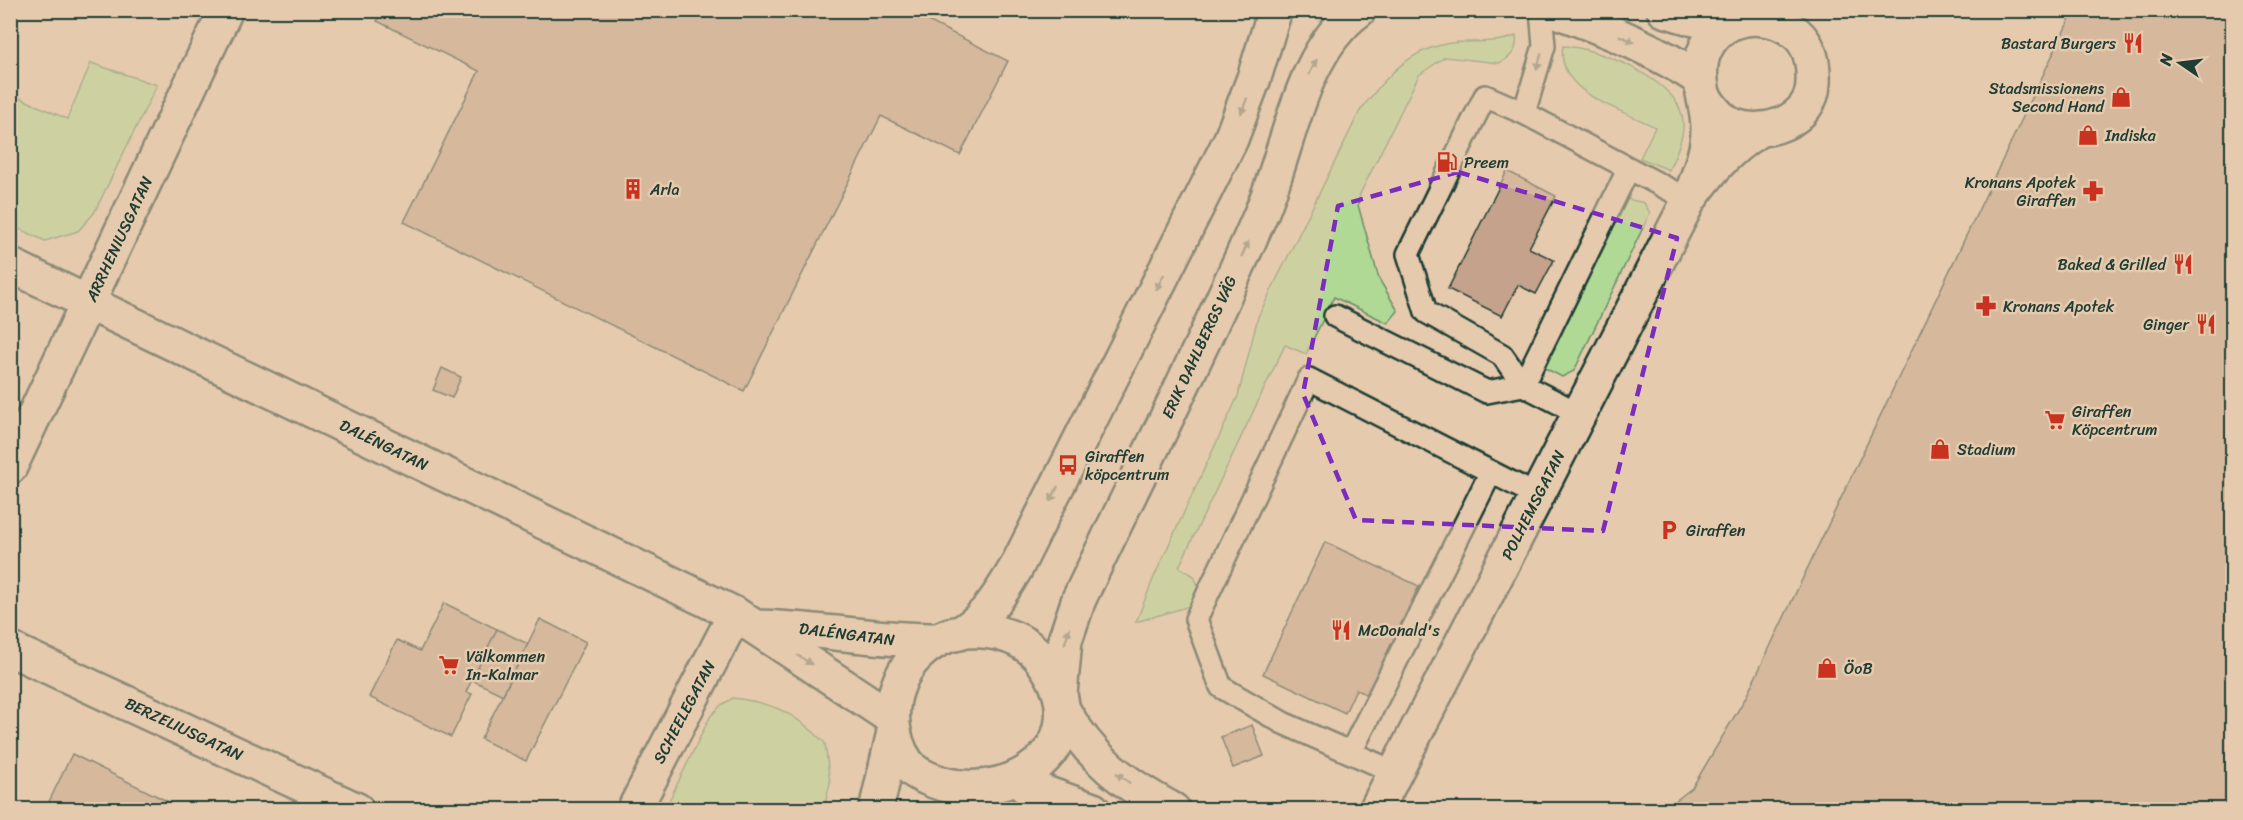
<svg xmlns="http://www.w3.org/2000/svg" width="2243" height="820" viewBox="0 0 2243 820" font-family="Sriracha,sans-serif">
  <style>
    .green { fill: #b0d996; stroke: #688b65; stroke-width: 1.5 }
    .building { fill: #c4a28b; stroke: #1f3d34; stroke-width: 1.5 }
    .lines { fill: none; stroke-linecap: round; stroke-linejoin: round }
    .lane-casing { stroke: #1f3d34; stroke-width: 26 }
    .street-casing { stroke: #1f3d34; stroke-width: 38 }
    .secondary-casing { stroke: #1f3d34; stroke-width: 38 }
    .lane { stroke: #e6caad; stroke-width: 21 }
    .street { stroke: #e6caad; stroke-width: 33 }
    .secondary { stroke: #e6caad; stroke-width: 33 }
    .oneway { fill: #797c6a }
    .marked { fill: none; stroke: #7b2cbf; stroke-width: 4.5; stroke-dasharray: 12 8; stroke-linejoin: round }
    .labels { text-anchor: middle; dominant-baseline: central; stroke-width: 5; stroke-linejoin: round; paint-order: stroke }
    .poi-label { font-size: 16px; fill: #1f3d34; stroke: #e6caad; text-anchor: start }
    .street-label { font-size: 16px; fill: #1f3d34; stroke: #e6caad }
  </style>
  <rect width="100%" height="100%" fill="#e6caad"/>
  <filter id="ink" filterUnits="userSpaceOnUse"><feTurbulence type="fractalNoise" baseFrequency=".0167" numOctaves="2"/><feDisplacementMap in="SourceGraphic" scale="12" xChannelSelector="R" yChannelSelector="G"/><feConvolveMatrix kernelMatrix="1 2 1 2 8 2 1 2 1" color-interpolation-filters="sRGB"/></filter>
  <g filter="url(#ink)">
    <path class="green" d="M1516,36C1518,49 1511,58 1499,63L1445,57L1419,75L1360,194L1358,205L1379,279L1398,311L1388,323L1334,297L1306,354L1285,345L1179,567L1194,576L1198,586L1190,606L1136,622L1154,577L1238,396L1258,317L1360,111C1389,73 1414,43 1465,42C1484,41 1498,43 1516,36Z
      M1563,46C1596,47 1671,78 1681,112C1688,132 1676,152 1669,170L1640,158L1655,127C1621,109 1555,93 1563,46Z
      M91,63L157,85L94,213L78,231L45,241L11,225V94L67,119Z
      M1627,199L1644,203L1650,213L1574,371L1562,377L1543,367Z
      M733,698C774,703 795,713 825,743L830,783L824,809H665L710,717L721,705Z"/>
    <path class="building" d="M383,10H931L926,20L1008,61L960,155L881,116L744,391L404,222L479,71L377,21Z
      M2074,10H2232V810H1670V805L1692,788L1746,697Z
      M1507,171L1556,196L1529,248L1554,260L1536,294L1518,285L1502,316L1448,289Z
      M442,368L461,377L452,398L433,390Z
      M1325,542L1419,586L1367,695L1356,689L1345,713L1263,674Z
      M444,603L497,629L466,692L472,694L451,737L369,697L397,640L420,651Z
      M540,619L586,642L526,761L481,739Z
      M497,629L528,644L503,695L472,680Z
      M1252,725L1264,756L1233,768L1221,737Z
      M72,754L185,810H45Z"/>
    <g class="lines">
      <g class="lane-casing">
        <path id="lane" d="M1524,113L1544,46L1541,10
          M1335,316L1487,392L1523,385L1628,170
          M1580,414L1523,385L1502,355L1426,312L1408,254L1485,96L1524,113L1689,200
          M1351,752L1491,472
          M1397,773L1283,723L1221,687L1196,619L1309,379L1538,496"/>
      </g>
      <g class="street-casing">
        <path id="street" d="M1553,10C1605,28 1654,49 1700,79
          M1664,10L1694,19L1731,23
          M1695,184C1701,168 1708,149 1708,131C1709,106 1695,80 1703,55C1718,13 1766,9 1796,33C1811,46 1814,65 1813,83C1812,121 1765,137 1734,126C1721,121 1712,109 1705,98
          M10,265L735,614L892,718
          M10,467L226,10
          M757,627C817,628 877,641 937,640
          M10,649L357,810
          M1063,710C1091,759 1123,783 1173,810
          M1025,786L1093,810
          M634,810L735,614
          M1376,810L1689,200C1709,172 1727,150 1757,131"/>
      </g>
      <g class="secondary-casing">
        <path id="secondary" d="M964,631C994,629 1025,636 1044,663C1108,752 991,820 914,771C893,750 887,714 898,686C906,663 924,645 947,636C952,634 959,634 964,631C987,617 1003,590 1016,568L1231,139L1254,78L1275,10
          M1060,694L1065,640L1079,599C1140,472 1204,345 1260,216C1289,151 1299,53 1359,10
          M876,810L894,732"/>
      </g>
      <use href="#lane" class="lane"/>
      <use href="#street" class="street"/>
      <use href="#secondary" class="secondary"/>
    </g>
    <defs><path id="oneway-solid" d="M-6-.8H1V-3.2L6.5 0L1 3.2V.8H-6Z" transform="scale(1.5)"/></defs>
    <g class="oneway">
      <use href="#oneway-solid" transform="translate(1627 39) rotate(24)"/>
      <use href="#oneway-solid" transform="translate(1539 62) rotate(106)"/>
      <use href="#oneway-solid" transform="translate(1313 67) rotate(-63)"/>
      <use href="#oneway-solid" transform="translate(1244 106) rotate(111)"/>
      <use href="#oneway-solid" transform="translate(1245 249) rotate(-65)"/>
      <use href="#oneway-solid" transform="translate(1160 282) rotate(117)"/>
      <use href="#oneway-solid" transform="translate(1054 494) rotate(117)"/>
      <use href="#oneway-solid" transform="translate(1067 636) rotate(-74)"/>
      <use href="#oneway-solid" transform="translate(805 660) rotate(32)"/>
      <use href="#oneway-solid" transform="translate(1123 778) rotate(-143)"/>
    </g>
  </g>
  <path d="M0 0H2243V820H0ZM1458,172L1677,238L1603,531L1356,520L1303,394L1338,206Z" fill="#e6caad" fill-opacity=".55" fill-rule="evenodd"/>
  <path class="marked" d="M1458,172L1677,238L1603,531L1356,520L1303,394L1338,206Z"/>
  <defs>
    <g id="restaurant-bare" transform="scale(1.62)"><path d="M-5-6h1v4h1v-4h1v4h1v-4h1v5L-1.5 .5V6h-2V.5L-5-1ZM5-6V6H3V1.5H1.5Q1.5-4 5-6Z" fill="#c8321e" stroke="#e6caad" stroke-width="2.5" paint-order="stroke"/></g>
    <g id="shop-bare" transform="scale(1.62)"><path d="M-5-2.5h2.3a2.7 3.5 0 0 1 5.4 0H5L5.5 6h-11ZM-1.5-2.5h3a1.5 2.3 0 0 0-3 0Z" fill="#c8321e" stroke="#e6caad" stroke-width="2.5" paint-order="stroke"/></g>
    <g id="fuel-bare" transform="scale(1.62)"><path d="M-5.5-6h7V0h2V4h1.3V-2.5L3-4.5l.8-.8L6-3V5H2.5V1h-1V6h-7ZM-4.2-4.7v3.2H.2V-4.7Z" fill="#c8321e" stroke="#e6caad" stroke-width="2.5" paint-order="stroke"/></g>
    <g id="building-bare" transform="scale(1.62)"><path d="M-4-6H4V6H1V3H-1V6H-4ZM-2.5-4.3h1.7v1.8h-1.7ZM.8-4.3h1.7v1.8H.8ZM-2.5-1h1.7V.8h-1.7ZM.8-1h1.7V.8H.8Z" fill="#c8321e" stroke="#e6caad" stroke-width="2.5" paint-order="stroke"/></g>
    <g id="pharmacy-bare" transform="scale(1.62)"><path d="M-2-6h4v4h4v4h-4v4h-4v-4h-4v-4h4Z" fill="#c8321e" stroke="#e6caad" stroke-width="2.5" paint-order="stroke"/></g>
    <g id="supermarket-bare" transform="scale(1.62)"><path d="M-6-5.5h2.5l.6 2H6L4.5 2H-2.5L-4.4-4H-6ZM-1.5 3.2a1.3 1.3 0 1 0 .1 0ZM3 3.2a1.3 1.3 0 1 0 .1 0Z" fill="#c8321e" stroke="#e6caad" stroke-width="2.5" paint-order="stroke"/></g>
    <g id="bus-bare" transform="scale(1.62)"><path d="M-5-6H5V4H4V6H2V4H-2V6H-4V4H-5ZM-3.5-4V0h7V-4ZM-3.5 1.2v1.5H-2V1.2ZM2 1.2v1.5H3.5V1.2Z" fill="#c8321e" stroke="#e6caad" stroke-width="2.5" paint-order="stroke"/></g>
    <g id="parking-bare" transform="scale(1.62)"><path d="M-3.5-5.5H1a3.5 3.5 0 0 1 0 7H-1V5.5H-3.5ZM-1-3.4V-.6H.8a1.4 1.4 0 0 0 0-2.8Z" fill="#c8321e" stroke="#e6caad" stroke-width="2.5" paint-order="stroke"/></g>
  </defs>
  <g fill-rule="evenodd">
    <use href="#restaurant-bare" x="2133" y="43"/>
    <use href="#shop-bare" x="2121" y="97"/>
    <use href="#shop-bare" x="2088" y="135"/>
    <use href="#fuel-bare" x="1447" y="162"/>
    <use href="#building-bare" x="633" y="189"/>
    <use href="#pharmacy-bare" x="2093" y="191"/>
    <use href="#restaurant-bare" x="2183" y="264"/>
    <use href="#pharmacy-bare" x="1986" y="306"/>
    <use href="#restaurant-bare" x="2206" y="324"/>
    <use href="#supermarket-bare" x="2055" y="420"/>
    <use href="#shop-bare" x="1940" y="449"/>
    <use href="#bus-bare" x="1068" y="465"/>
    <use href="#parking-bare" x="1669" y="530"/>
    <use href="#restaurant-bare" x="1341" y="630"/>
    <use href="#supermarket-bare" x="449" y="665"/>
    <use href="#shop-bare" x="1827" y="668"/>
  </g>
  <g class="labels">
    <g class="poi-label">
      <text x="2116" y="43" text-anchor="end">Bastard Burgers</text>
      <text x="2104" y="88" text-anchor="end">Stadsmissionens<tspan x="2104" dy="18">Second Hand</tspan></text>
      <text x="2105" y="135">Indiska</text>
      <text x="1464" y="162">Preem</text>
      <text x="2076" y="182" text-anchor="end">Kronans Apotek<tspan x="2076" dy="18">Giraffen</tspan></text>
      <text x="650" y="189">Arla</text>
      <text x="2166" y="264" text-anchor="end">Baked &amp; Grilled</text>
      <text x="2003" y="306">Kronans Apotek</text>
      <text x="2189" y="324" text-anchor="end">Ginger</text>
      <text x="2072" y="411">Giraffen<tspan x="2072" dy="18">Köpcentrum</tspan></text>
      <text x="1957" y="449">Stadium</text>
      <text x="1085" y="456">Giraffen<tspan x="1085" dy="18">köpcentrum</tspan></text>
      <text x="1686" y="530">Giraffen</text>
      <text x="1358" y="630">McDonald's</text>
      <text x="466" y="656">Välkommen<tspan x="466" dy="18">In-Kalmar</tspan></text>
      <text x="1844" y="668">ÖoB</text>
    </g>
    <g class="street-label">
      <text transform="translate(119 239) rotate(-65)">ARRHENIUSGATAN</text>
      <text transform="translate(1199 347) rotate(-65)">ERIK DAHLBERGS VÄG</text>
      <text transform="translate(384 445) rotate(26)">DALÉNGATAN</text>
      <text transform="translate(1533 505) rotate(-63)">POLHEMSGATAN</text>
      <text transform="translate(847 634) rotate(7)">DALÉNGATAN</text>
      <text transform="translate(684 712) rotate(-62)">SCHEELEGATAN</text>
      <text transform="translate(184 729) rotate(25)">BERZELIUSGATAN</text>
    </g>
  </g>
  <rect width="2243" height="820" fill="none" stroke="#e6caad" stroke-width="36"/>
  <rect x="18" y="18" width="2207" height="784" fill="none" stroke="#1f3d34" stroke-width="2" filter="url(#ink)"/>
  <g transform="translate(2180 63) rotate(284)" stroke="#e6caad" stroke-width="4.5" paint-order="stroke">
  <path d="M0-4.5L10 22L0 15L-10 22Z" fill="#1f3d34"/>
  <text y="-9" font-size="16" font-weight="bold" text-anchor="middle" fill="#1f3d34">N</text>
  </g>
</svg>
